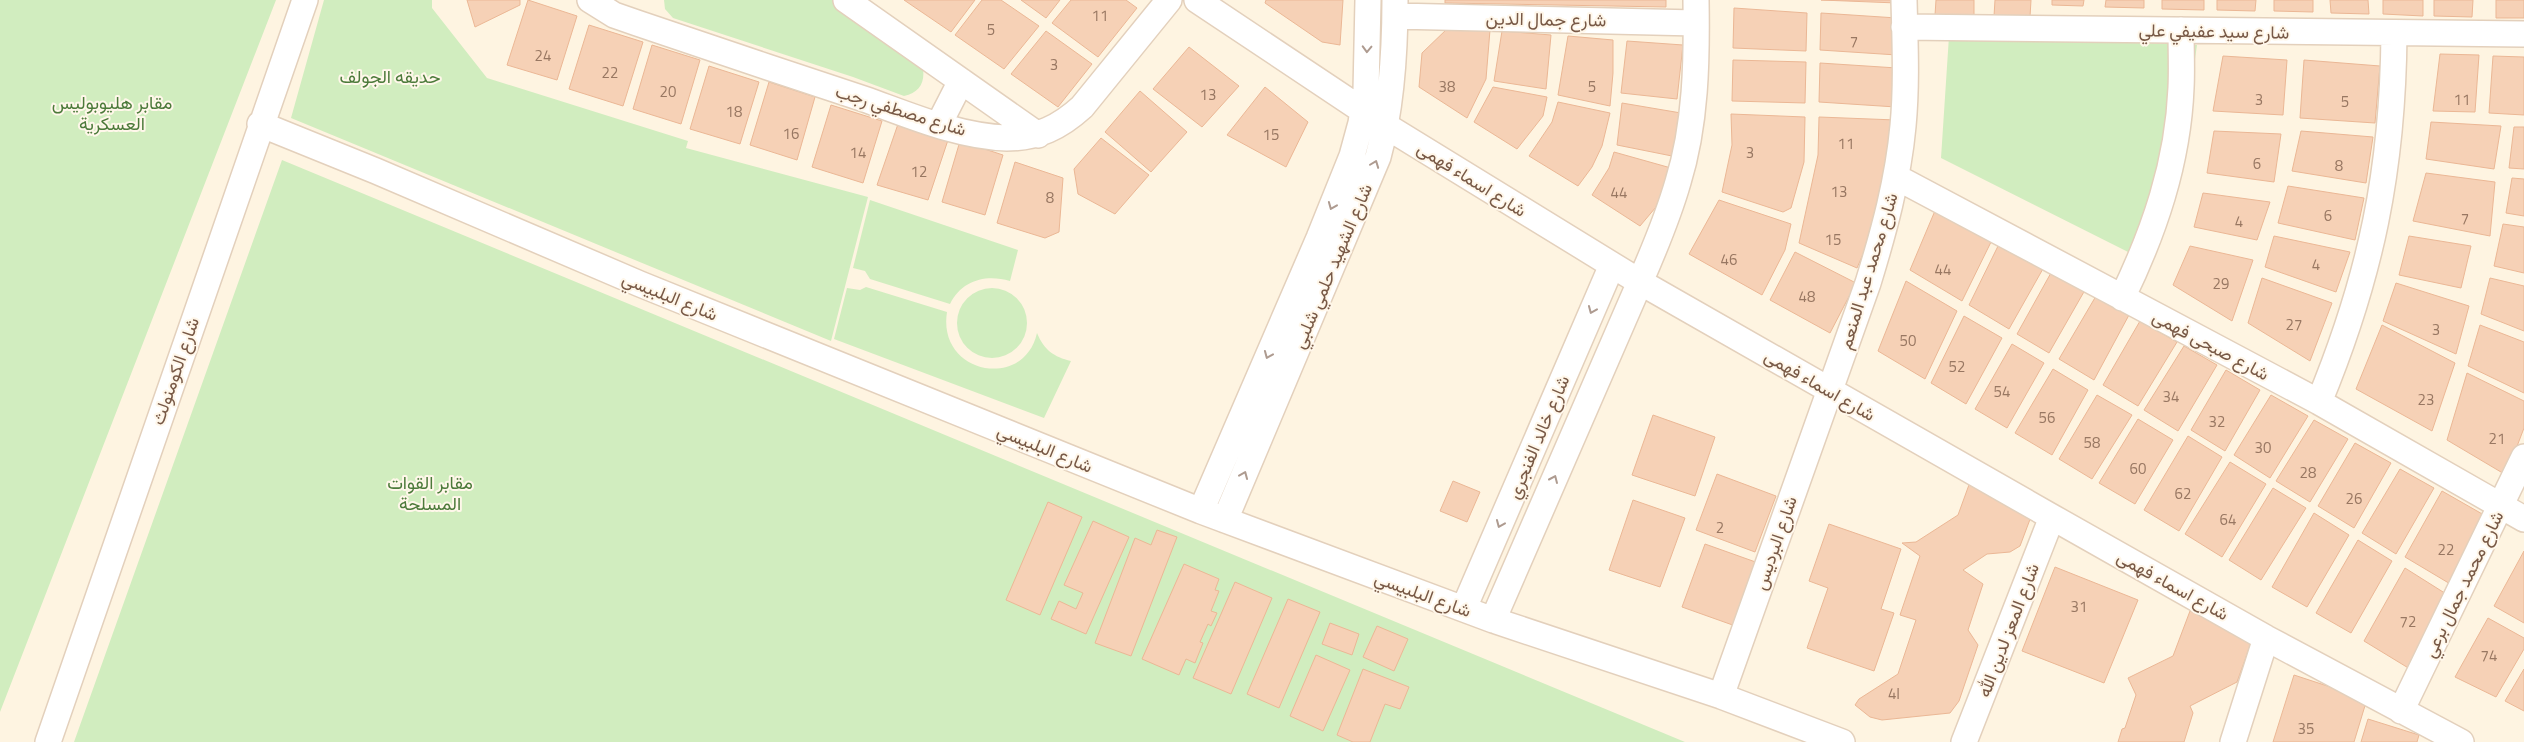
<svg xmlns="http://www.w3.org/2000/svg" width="2524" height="742" viewBox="0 0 2524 742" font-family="'Titillium Web',Vazirmatn,sans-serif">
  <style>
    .green { fill: #d1edbf }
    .building { fill: #f6d1b6; stroke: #ebb795 }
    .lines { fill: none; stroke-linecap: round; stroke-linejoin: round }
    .street-casing { stroke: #e3d0bc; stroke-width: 28 }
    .street { stroke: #fff; stroke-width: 25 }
    .oneway { stroke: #ae9b90 }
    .labels { text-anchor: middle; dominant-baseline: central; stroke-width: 4; stroke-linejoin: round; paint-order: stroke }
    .number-label { font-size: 15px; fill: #987762 }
    .street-label { font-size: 18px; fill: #785946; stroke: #fff7ea }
    .park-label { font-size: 18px; fill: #4c7a3a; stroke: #fff7ea }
  </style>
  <rect width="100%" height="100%" fill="#fef4e1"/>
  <path class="green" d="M0,0H276L0,712Z
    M324,0H432V8L487,78L688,141L686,148L868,197L831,341L291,118Z
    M664,0H837L923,69C925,83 919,93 904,96L853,77L673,18L665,9Z
    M1949,36L2197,45L2182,150L2152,264L1941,158Z
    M282,160L1685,742H74Z
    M870,200L1018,250L1010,281C986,274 962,280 950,304L870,279L865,271L853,268Z
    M866,287L947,312C937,374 1024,391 1037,333C1044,350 1054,357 1071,361L1044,418L834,339L847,288L860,290Z
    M957 323a35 35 0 1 1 70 0a35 35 0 1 1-70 0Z"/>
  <path class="building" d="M467,0H520V5L475,27Z
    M528,0L577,16L557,80L507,65Z
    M904,0H975L951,32Z
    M982,0H1001L1039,26L1004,69L955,35Z
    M1021,0H1060L1046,18Z
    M1071,0H1126L1137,8L1098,57L1052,23Z
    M1266,0H1343L1340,45L1322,42L1265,3Z
    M1445,0H1666V7L1445,3Z
    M1821,0H1897V3Z
    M1936,0H1974V15H1935Z
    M1995,0H2031L2030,17L1994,16Z
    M2052,0H2084L2083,6L2052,5Z
    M2106,0H2144V8L2105,7Z
    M2162,0H2204V10L2162,9Z
    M2217,0H2256L2255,11L2217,10Z
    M2274,0H2313V12L2274,11Z
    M2330,0H2368L2369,14L2331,13Z
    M2383,0H2423V16L2383,14Z
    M2434,0H2473L2472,17L2434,16Z
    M2496,0H2524V18H2496Z
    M1734,8L1807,13L1806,51L1733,48Z
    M1821,13L1897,18V55L1820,50Z
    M589,25L643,42L623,106L569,89Z
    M1448,28L1490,30L1486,79L1467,118L1419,87L1422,53Z
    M1046,31L1092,64L1058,107L1011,74Z
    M1502,31L1551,35L1546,89L1494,81Z
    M1568,36L1613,40V73L1610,106L1558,95Z
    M1627,41L1683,45L1677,99L1621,93Z
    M652,45L700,60L681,124L633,109Z
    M1189,47L1239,86L1202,127L1153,89Z
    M2440,54L2479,55L2475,112L2433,111Z
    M2223,56L2287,60L2283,115L2213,111Z
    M2493,56L2524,57V115L2489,113Z
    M1733,60L1806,62L1805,103L1732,101Z
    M2304,60L2380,66L2375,123L2300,118Z
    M1820,63L1897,68L1896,107L1819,102Z
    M709,66L759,82L740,144L690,129Z
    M769,82L815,97L797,160L750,145Z
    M1265,87L1308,122L1286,167L1227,135Z
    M1493,87L1547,97L1543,116L1517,149L1474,122Z
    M1140,91L1187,132L1151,172L1105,132Z
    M1558,102L1610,113L1602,146L1592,167L1578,186L1529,156L1552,122Z
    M1622,103L1681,113L1672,156L1617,145Z
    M831,105L882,121L863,183L812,167Z
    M1731,114L1805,117L1804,162L1791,208L1783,212L1722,192L1732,145Z
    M1819,117L1896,120L1886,202L1857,268L1799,243L1818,155Z
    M2431,122L2501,126L2494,169L2426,159Z
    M898,124L948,140L928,200L877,185Z
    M2514,127H2524V169L2509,168Z
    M2214,131L2281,134L2274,182L2207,173Z
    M2301,131L2373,137L2366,183L2292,171Z
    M1101,138L1149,175L1115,214L1078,194L1074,169Z
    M960,141L1003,155L985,215L942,202Z
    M1614,152L1671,168L1656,207L1640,226L1592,195L1609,168Z
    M1015,162L1063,178L1059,232L1045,238L997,223Z
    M2426,173L2495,182L2490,236L2413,221Z
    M2512,178L2524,179V216L2506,213Z
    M2288,186L2364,198L2355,240L2278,223Z
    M2203,193L2270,202L2257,240L2194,227Z
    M1719,200L1791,224L1785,250L1762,295L1689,254Z
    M1937,206L1993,238L1962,301L1910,270Z
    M2503,224L2524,227V273L2494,266Z
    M2274,236L2350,252L2336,292L2265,267Z
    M2409,236L2471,246L2461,288L2399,275Z
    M2000,242L2044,267L2009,329L1969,305Z
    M2190,246L2253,260L2232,321L2173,285Z
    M1795,252L1856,283L1830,333L1770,300Z
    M2052,271L2085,290L2049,353L2017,334Z
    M2262,278L2332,303L2310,361L2248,323Z
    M2490,278L2524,286V331L2481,314Z
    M1906,281L1957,311L1925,379L1878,351Z
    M2396,283L2469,306L2456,354L2383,321Z
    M2096,296L2129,315L2094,380L2059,359Z
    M1964,316L2002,338L1966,404L1931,383Z
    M2140,321L2177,342L2138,406L2103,385Z
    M2382,325L2455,363L2432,431L2356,389Z
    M2480,325L2524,342V393L2468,366Z
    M2012,344L2044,363L2007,428L1975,409Z
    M2184,346L2217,365L2178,431L2144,410Z
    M2053,369L2088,390L2052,455L2015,433Z
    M2226,370L2260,390L2225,451L2191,430Z
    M2467,373L2524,401V428L2506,475L2447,440Z
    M2097,395L2132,415L2092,479L2059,459Z
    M2271,395L2308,416L2270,478L2234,455Z
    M1653,415L1715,437L1695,496L1632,475Z
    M2138,419L2173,440L2135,504L2099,483Z
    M2314,420L2348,439L2310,502L2276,481Z
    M2188,436L2222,457L2179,531L2144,510Z
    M2355,443L2391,463L2354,528L2318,506Z
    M2230,462L2266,484L2222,557L2185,534Z
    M2400,469L2434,488L2396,554L2362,533Z
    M1717,474L1776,496L1755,552L1696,530Z
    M1453,481L1480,492L1467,522L1440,511Z
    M1970,482L2032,514L2020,546L2010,552L1987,554L1963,570L1983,584L1968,630L1978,645L1959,701L1950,713L1882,720L1870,717L1855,705L1859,699L1898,674L1916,620L1900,615L1920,556L1902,543L1916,542L1958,515Z
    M2273,488L2306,508L2261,580L2229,560Z
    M2442,491L2491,519L2452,585L2405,557Z
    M1633,500L1685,518L1660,587L1609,570Z
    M1048,502L1082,517L1040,615L1006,600Z
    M2314,513L2349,535L2307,607L2272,587Z
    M1093,521L1129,537L1086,634L1051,619L1059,601L1076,609L1083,593L1064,585Z
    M1829,524L1901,549L1881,609L1894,613L1874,671L1807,648L1828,588L1809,581Z
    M1157,530L1177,537L1131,656L1095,643L1135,538L1151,545Z
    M2358,540L2392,561L2351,633L2316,613Z
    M1705,544L1764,565L1741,628L1682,607Z
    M2524,551V623L2494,606Z
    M1184,564L1219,579L1215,590L1219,591L1211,611L1217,613L1211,626L1208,624L1200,642L1203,643L1195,663L1186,659L1179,675L1142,659Z
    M2055,567L2138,600L2104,683L2022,651Z
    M2405,568L2451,597L2410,669L2364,641Z
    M1235,582L1272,598L1231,694L1193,678Z
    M1288,599L1320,612L1279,708L1247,694Z
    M2190,611L2254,635L2237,682L2190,706L2193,713L2184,742H2118L2122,729L2125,728L2136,695L2128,678L2173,656Z
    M2488,618L2524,638V649L2496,697L2455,677Z
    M1330,623L1359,634L1352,655L1322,644Z
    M1377,626L1408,639L1394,671L1363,657Z
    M1316,655L1350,670L1323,731L1290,716Z
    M1363,669L1409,687L1400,709L1385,704L1370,742H1353L1337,735Z
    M2524,669V711L2505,701Z
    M2294,675L2367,699L2354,742H2273Z
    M2368,719L2419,735L2417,742H2361Z"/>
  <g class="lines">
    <g class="street-casing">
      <path id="street" d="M590,0L614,15L637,23C713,49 788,74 864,99C909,115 959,137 1007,138C1038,138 1060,127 1082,107L1169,0
        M846,0L1038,135
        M1197,0L1386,126L1640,282L2052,517L2266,638L2461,742
        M1395,16L1696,23
        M1904,27L2524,34
        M260,124L376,171L640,284L1201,511L1493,620L1721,696L1842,742
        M939,124L961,81
        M1896,177L2319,402L2524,519
        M2122,298C2154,232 2178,163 2181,88C2182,69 2181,50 2181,30
        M2319,402C2371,276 2393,170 2394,33
        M1201,511L1319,238L1352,156L1361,123L1366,91L1368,0
        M1225,520L1378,157C1392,106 1395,52 1395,0
        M1464,608L1612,265
        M1493,620L1640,282C1654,250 1668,217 1678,182C1696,124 1697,61 1696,0
        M1721,696L1868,283C1884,231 1898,180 1903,126C1907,84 1905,42 1904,0
        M2401,711L2524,457
        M48,742L305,0
        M1964,742L2052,517
        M2233,742L2266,638"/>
    </g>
    <use href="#street" class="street"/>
  </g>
  <defs><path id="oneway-chevron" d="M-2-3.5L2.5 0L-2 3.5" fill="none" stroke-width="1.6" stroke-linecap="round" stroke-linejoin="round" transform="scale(1.25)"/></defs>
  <g class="oneway">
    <use href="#oneway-chevron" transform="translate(1367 49) rotate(92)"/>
    <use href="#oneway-chevron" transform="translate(1375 164) rotate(-69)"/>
    <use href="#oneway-chevron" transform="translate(1332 206) rotate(112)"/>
    <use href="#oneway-chevron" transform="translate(1592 310) rotate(113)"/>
    <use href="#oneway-chevron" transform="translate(1268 355) rotate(113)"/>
    <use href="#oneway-chevron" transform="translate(1244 475) rotate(-67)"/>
    <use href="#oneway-chevron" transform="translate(1554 479) rotate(-66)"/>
    <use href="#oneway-chevron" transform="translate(1500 524) rotate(113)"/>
  </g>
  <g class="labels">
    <g class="number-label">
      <text x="1100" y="15">11</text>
      <text x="991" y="29">5</text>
      <text x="1854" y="41">7</text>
      <text x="543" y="55">24</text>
      <text x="1054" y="64">3</text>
      <text x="610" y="72">22</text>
      <text x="1447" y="86">38</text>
      <text x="1592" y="86">5</text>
      <text x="668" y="91">20</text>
      <text x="1208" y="94">13</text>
      <text x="2259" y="99">3</text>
      <text x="2462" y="99">11</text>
      <text x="2345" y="101">5</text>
      <text x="734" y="111">18</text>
      <text x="791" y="133">16</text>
      <text x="1271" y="134">15</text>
      <text x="1846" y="143">11</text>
      <text x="858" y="152">14</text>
      <text x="1750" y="152">3</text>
      <text x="2257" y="163">6</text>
      <text x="2339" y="165">8</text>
      <text x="919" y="171">12</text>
      <text x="1839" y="191">13</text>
      <text x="1619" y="192">44</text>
      <text x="1050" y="197">8</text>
      <text x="2328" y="215">6</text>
      <text x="2465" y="218">7</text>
      <text x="2239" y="221">4</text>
      <text x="1833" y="239">15</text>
      <text x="1729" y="259">46</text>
      <text x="2316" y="264">4</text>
      <text x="1943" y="269">44</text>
      <text x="2221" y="283">29</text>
      <text x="1807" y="296">48</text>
      <text x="2294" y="324">27</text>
      <text x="2436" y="329">3</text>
      <text x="1908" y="340">50</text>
      <text x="1957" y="366">52</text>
      <text x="2002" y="391">54</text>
      <text x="2171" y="396">34</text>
      <text x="2426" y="399">23</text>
      <text x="2047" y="417">56</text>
      <text x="2217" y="421">32</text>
      <text x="2497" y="438">21</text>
      <text x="2092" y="442">58</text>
      <text x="2263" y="447">30</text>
      <text x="2138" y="468">60</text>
      <text x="2308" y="472">28</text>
      <text x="2183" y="493">62</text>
      <text x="2354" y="498">26</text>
      <text x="2228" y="519">64</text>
      <text x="1720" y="527">2</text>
      <text x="2446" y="549">22</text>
      <text x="2079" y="606">31</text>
      <text x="2408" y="621">72</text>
      <text x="2489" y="655">74</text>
      <text x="1894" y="693">4I</text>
      <text x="2306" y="728">35</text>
    </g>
    <g class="street-label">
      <text transform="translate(1546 19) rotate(1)">شارع جمال الدين</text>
      <text transform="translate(2214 31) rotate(1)">شارع سيد عفيفي علي</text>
      <text transform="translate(901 110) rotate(17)">شارع مصطفي رجب</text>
      <text transform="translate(1472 179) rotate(32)">شارع اسماء فهمى</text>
      <text transform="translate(1332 266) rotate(-67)">شارع الشهيد حلمي شلبي</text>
      <text transform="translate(1868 271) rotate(-73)">شارع محمد عبد المنعم</text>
      <text transform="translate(670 296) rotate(22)">شارع البلبيسي</text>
      <text transform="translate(2211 345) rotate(28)">شارع صبحى فهمى</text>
      <text transform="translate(175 371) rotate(-71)">شارع الكومنولث</text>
      <text transform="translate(1820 385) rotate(30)">شارع اسماء فهمى</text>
      <text transform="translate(1538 437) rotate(-67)">شارع خالد الفنجري</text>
      <text transform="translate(1045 448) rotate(22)">شارع البلبيسي</text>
      <text transform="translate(1775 543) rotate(-71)">شارع البرديس</text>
      <text transform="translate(2463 584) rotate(-64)">شارع محمد جمال برعي</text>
      <text transform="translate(2173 585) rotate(29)">شارع اسماء فهمى</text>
      <text transform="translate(1423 594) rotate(20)">شارع البلبيسي</text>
      <text transform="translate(2008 630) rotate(-69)">شارع المعز لدين الله</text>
    </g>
    <g class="park-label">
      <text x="390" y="76">حديقه الجولف</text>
      <text x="112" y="102">مقابر هليوبوليس<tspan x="112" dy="21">العسكرية</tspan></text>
      <text x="430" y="482">مقابر القوات<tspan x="430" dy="21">المسلحة</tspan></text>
    </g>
  </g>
</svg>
